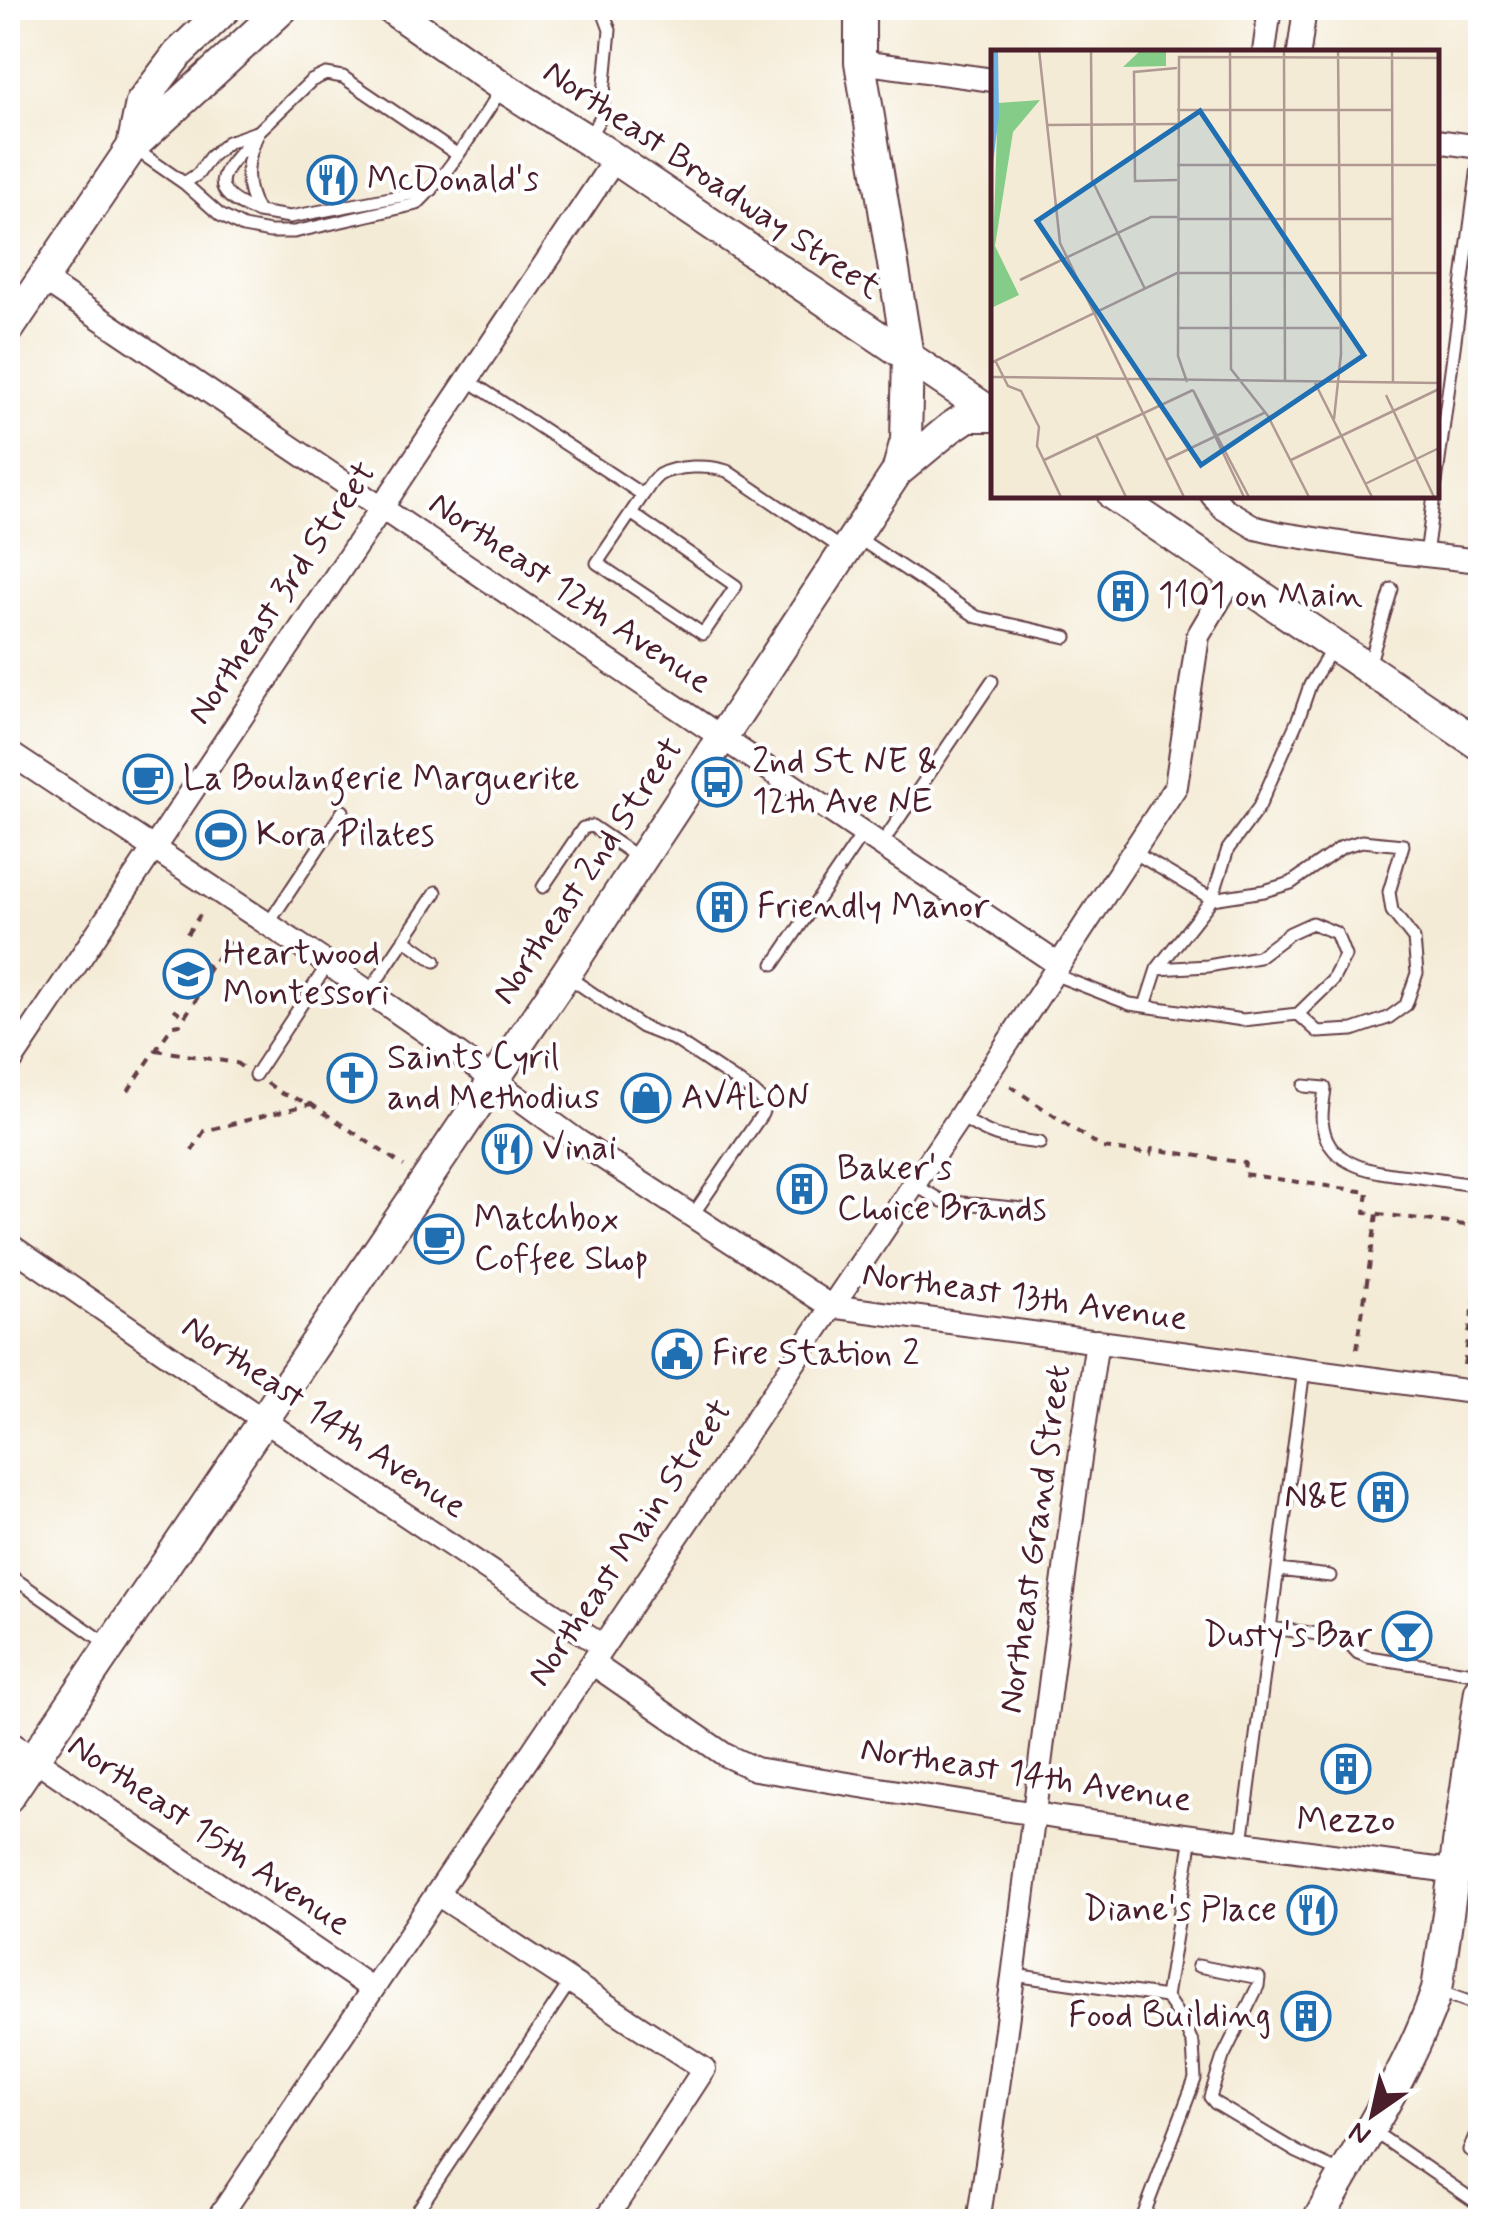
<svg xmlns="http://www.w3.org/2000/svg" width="1488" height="2229" viewBox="0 0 1488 2229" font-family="Mynerve,sans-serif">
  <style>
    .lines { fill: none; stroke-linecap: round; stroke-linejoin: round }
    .lane-casing { stroke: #643e45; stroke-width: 15 }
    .street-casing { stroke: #643e45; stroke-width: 26 }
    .secondary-casing { stroke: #643e45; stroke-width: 34 }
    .path { stroke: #643e45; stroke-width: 4; stroke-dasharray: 8 8; stroke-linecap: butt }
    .lane { stroke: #fff; stroke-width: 11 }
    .street { stroke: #fff; stroke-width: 22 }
    .secondary { stroke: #fff; stroke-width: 30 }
    .labels { text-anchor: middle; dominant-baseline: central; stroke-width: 8; stroke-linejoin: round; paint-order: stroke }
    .poi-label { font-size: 35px; fill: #4a1f2b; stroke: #fff; text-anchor: start }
    .street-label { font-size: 35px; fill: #4a1f2b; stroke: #fff }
    .inset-road { fill: none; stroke: #b09992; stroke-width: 2.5 }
    .view { fill: #1f6fb2; fill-opacity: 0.15; stroke: #1f6fb2; stroke-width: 5 }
    .inset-edge { fill: none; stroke: #4a1f2b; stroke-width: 5 }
  </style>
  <rect width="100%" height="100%" fill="#fff"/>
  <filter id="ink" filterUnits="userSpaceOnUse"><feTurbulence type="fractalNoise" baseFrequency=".01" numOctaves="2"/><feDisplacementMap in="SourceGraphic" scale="20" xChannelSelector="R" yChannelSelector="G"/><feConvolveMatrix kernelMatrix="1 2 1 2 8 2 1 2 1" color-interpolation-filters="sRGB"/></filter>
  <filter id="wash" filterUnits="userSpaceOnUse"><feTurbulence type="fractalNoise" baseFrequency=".0048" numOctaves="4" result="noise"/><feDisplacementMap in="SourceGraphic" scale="40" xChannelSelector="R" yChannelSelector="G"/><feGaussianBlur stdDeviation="2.25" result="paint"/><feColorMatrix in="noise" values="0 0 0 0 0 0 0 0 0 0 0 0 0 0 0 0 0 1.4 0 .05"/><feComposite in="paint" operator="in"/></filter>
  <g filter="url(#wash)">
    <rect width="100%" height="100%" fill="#f4ebd6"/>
  </g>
  <g filter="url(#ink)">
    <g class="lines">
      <g class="lane-casing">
        <path id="lane" d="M259,131C246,160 242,183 258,212L290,217L432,190
          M253,138C222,172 201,190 258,212
          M587,140L602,115L610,30L602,8
          M132,147L184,183L220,215L243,227L270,232H294L417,204C451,171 475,129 501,90
          M184,183L198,174L210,157L228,142L259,131L311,81L326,74L343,77L458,155
          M468,380L643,495C648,488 652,480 659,475C676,465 709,465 727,471L845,551
          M1436,483L1480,152
          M1480,500L1477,518L1480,534
          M631,513L736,586L703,634L597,563L643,495
          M855,536L977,617L1066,637
          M1426,555L1434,495
          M1369,665L1392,589
          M881,845L992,681
          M1132,851L1212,899L1264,891L1291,883L1342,847L1362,841L1403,845L1389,892L1392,911L1414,939L1417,973L1406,1005L1388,1018L1353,1030L1318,1032L1298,1014
          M543,887L583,828L592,826L640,859
          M268,924L343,811
          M404,939L435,961
          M774,964L863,833
          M1157,969L1212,899L1228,849L1259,807L1299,717L1310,685L1333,647
          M1053,974L1130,1004L1243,1020L1298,1014L1332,981L1345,956L1336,933L1312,923L1290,933L1258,957L1208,966L1157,969L1145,1006
          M567,976L642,1027L675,1040L753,1092C761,1099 767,1103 762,1114L692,1216
          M369,992L436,892
          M255,1075L328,964
          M1304,1086L1325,1088C1324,1100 1320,1116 1323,1127C1331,1171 1384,1173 1419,1177C1439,1180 1460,1183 1480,1186
          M960,1116C992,1138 1003,1138 1040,1143
          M913,1184L942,1201L1034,1210
          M1278,1570L1330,1576
          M8,1574L110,1646
          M1270,1628L1343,1637L1358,1653L1368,1657L1480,1674
          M1242,1843L1304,1369
          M1198,1966L1259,1978L1258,1986L1223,2057L1210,2097L1215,2103L1297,2152L1344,2174
          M1014,1975L1166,1997L1192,1836
          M1441,1992L1480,2006
          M1373,2131L1480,2205
          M1469,2150L1480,2125
          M410,2222L570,1982
          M1141,2222L1195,2079L1193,2044L1184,2024L1166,1997"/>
      </g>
      <g class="street-casing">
        <path id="street" d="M1264,52L1270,8
          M1299,52L1305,8
          M860,62L993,80
          M1436,141L1480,147
          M42,279L1059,965
          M1212,495L1223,508L1256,528L1277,533L1398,552L1480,561
          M8,752L328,964L458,1054L579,1142L830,1306L1480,1393
          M8,1066L615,159
          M8,1244L244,1407L602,1646
          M592,1663L725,1755L755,1769L1060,1818L1480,1875
          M8,1741L371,1988
          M437,1894L704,2069L604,2222
          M216,2222L960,1116L1176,786L1198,636L1233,577
          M978,2222C1024,1929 1052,1634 1097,1341"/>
      </g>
      <g class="secondary-casing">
        <path id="secondary" d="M390,8L503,87L587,140L993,414
          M132,147L141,103L178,54L226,8
          M8,330L132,147L283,8
          M897,472L950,428L968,416H993
          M1113,495L1480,745
          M8,1797L565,975L897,472L906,440L908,356L860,62V8
          M1317,2222C1358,2148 1410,2070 1437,1990L1480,1691"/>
      </g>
      <path class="path" d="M187,934L200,915
        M204,964L210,968L232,937
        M174,1009L185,1017
        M156,1050L236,1063L242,1067
        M267,1083L283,1094L311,1104L404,1166
        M1010,1086L1102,1148L1151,1154L1152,1149L1245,1163L1243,1174L1368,1192
        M128,1091L173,1025L180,1024L203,989L201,982L210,968
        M192,1151L204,1131L311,1104
        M1368,1193L1365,1212L1480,1227
        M1357,1349L1377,1214
        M1464,1365L1480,1268"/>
      <use href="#lane" class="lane"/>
      <use href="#street" class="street"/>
      <use href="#secondary" class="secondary"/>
    </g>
  </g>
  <defs>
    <g id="restaurant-ring" transform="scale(2.5)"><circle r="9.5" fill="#fff" stroke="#1f6fb2" stroke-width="1.5"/><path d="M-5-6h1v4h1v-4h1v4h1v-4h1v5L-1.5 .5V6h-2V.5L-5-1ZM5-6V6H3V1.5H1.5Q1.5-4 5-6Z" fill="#1f6fb2"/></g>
    <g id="building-ring" transform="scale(2.5)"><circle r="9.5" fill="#fff" stroke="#1f6fb2" stroke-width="1.5"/><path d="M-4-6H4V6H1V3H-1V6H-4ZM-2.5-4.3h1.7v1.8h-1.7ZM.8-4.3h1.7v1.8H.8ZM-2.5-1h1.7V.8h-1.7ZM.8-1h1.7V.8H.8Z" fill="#1f6fb2"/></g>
    <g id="cafe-ring" transform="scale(2.5)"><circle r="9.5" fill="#fff" stroke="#1f6fb2" stroke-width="1.5"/><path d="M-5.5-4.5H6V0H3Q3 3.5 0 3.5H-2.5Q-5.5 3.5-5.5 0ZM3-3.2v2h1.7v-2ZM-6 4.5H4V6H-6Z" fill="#1f6fb2"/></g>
    <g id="bus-ring" transform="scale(2.5)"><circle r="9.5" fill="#fff" stroke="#1f6fb2" stroke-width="1.5"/><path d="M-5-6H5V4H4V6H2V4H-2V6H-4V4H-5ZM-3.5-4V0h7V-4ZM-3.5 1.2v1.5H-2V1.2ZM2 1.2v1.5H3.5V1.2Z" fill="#1f6fb2"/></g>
    <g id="stadium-ring" transform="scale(2.5)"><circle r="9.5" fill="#fff" stroke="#1f6fb2" stroke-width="1.5"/><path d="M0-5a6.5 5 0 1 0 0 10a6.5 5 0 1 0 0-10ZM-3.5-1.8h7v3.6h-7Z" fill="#1f6fb2"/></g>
    <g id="school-ring" transform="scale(2.5)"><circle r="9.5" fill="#fff" stroke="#1f6fb2" stroke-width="1.5"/><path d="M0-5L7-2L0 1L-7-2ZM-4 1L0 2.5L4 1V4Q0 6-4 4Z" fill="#1f6fb2"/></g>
    <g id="church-ring" transform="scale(2.5)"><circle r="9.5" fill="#fff" stroke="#1f6fb2" stroke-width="1.5"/><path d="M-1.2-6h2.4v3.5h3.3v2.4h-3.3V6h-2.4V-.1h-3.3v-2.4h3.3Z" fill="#1f6fb2"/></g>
    <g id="shop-ring" transform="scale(2.5)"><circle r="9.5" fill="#fff" stroke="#1f6fb2" stroke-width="1.5"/><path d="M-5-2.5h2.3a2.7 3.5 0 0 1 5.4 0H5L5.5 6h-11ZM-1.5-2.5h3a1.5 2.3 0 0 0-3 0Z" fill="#1f6fb2"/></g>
    <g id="civic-ring" transform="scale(2.5)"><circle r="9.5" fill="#fff" stroke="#1f6fb2" stroke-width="1.5"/><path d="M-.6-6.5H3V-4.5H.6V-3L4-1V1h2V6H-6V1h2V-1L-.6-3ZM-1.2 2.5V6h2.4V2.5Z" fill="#1f6fb2"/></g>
    <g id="bar-ring" transform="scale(2.5)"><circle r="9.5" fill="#fff" stroke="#1f6fb2" stroke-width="1.5"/><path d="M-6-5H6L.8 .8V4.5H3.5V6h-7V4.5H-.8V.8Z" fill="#1f6fb2"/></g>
  </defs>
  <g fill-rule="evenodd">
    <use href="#restaurant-ring" x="332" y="180"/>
    <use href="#building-ring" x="1123" y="596"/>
    <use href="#cafe-ring" x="148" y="779"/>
    <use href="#bus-ring" x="717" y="782"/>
    <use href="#stadium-ring" x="221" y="835"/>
    <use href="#building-ring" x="722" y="907"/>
    <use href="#school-ring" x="188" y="974"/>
    <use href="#church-ring" x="352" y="1078"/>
    <use href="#shop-ring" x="646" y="1098"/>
    <use href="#restaurant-ring" x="507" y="1149"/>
    <use href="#building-ring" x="802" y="1189"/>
    <use href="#cafe-ring" x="439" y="1239"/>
    <use href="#civic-ring" x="677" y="1354"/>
    <use href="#building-ring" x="1383" y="1497"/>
    <use href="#bar-ring" x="1407" y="1636"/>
    <use href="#building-ring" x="1346" y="1769"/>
    <use href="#restaurant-ring" x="1312" y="1910"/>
    <use href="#building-ring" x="1306" y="2016"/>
  </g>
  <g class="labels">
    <g class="poi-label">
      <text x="367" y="180">McDonald's</text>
      <text x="1158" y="596">1101 on Main</text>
      <text x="752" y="762">2nd St NE &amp;<tspan x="752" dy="40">12th Ave NE</tspan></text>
      <text x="183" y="779">La Boulangerie Marguerite</text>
      <text x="256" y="835">Kora Pilates</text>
      <text x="757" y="907">Friendly Manor</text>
      <text x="223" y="954">Heartwood<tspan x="223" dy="40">Montessori</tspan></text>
      <text x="387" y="1058">Saints Cyril<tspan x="387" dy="40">and Methodius</tspan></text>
      <text x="681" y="1098">AVALON</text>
      <text x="542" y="1149">Vinai</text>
      <text x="837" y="1169">Baker's<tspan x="837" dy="40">Choice Brands</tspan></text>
      <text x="474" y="1219">Matchbox<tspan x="474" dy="40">Coffee Shop</tspan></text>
      <text x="712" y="1354">Fire Station 2</text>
      <text x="1348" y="1497" text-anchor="end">N&amp;E</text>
      <text x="1372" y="1636" text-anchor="end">Dusty's Bar</text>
      <text x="1346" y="1821" text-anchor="middle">Mezzo</text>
      <text x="1277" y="1910" text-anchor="end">Diane's Place</text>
      <text x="1271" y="2016" text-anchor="end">Food Building</text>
    </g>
    <g class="street-label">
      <text transform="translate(712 180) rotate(34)">Northeast Broadway Street</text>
      <text transform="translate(282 593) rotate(-56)">Northeast 3rd Street</text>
      <text transform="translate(570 593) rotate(34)">Northeast 12th Avenue</text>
      <text transform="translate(588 871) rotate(-56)">Northeast 2nd Street</text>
      <text transform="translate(1025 1297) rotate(8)">Northeast 13th Avenue</text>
      <text transform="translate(324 1417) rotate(34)">Northeast 14th Avenue</text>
      <text transform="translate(1035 1539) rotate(-82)">Northeast Grand Street</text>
      <text transform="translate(630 1543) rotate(-56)">Northeast Main Street</text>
      <text transform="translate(1026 1775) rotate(9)">Northeast 14th Avenue</text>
      <text transform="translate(209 1835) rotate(34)">Northeast 15th Avenue</text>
    </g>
  </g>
  <g transform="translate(991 50)">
    <rect width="448" height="448" fill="#f4ebd6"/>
    <path d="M150,0H175V16L132,17ZM49,50L22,82L4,196L28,245L0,258L7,53Z" fill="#84cc88"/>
    <path d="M0,0H7L8,66L0,128Z" fill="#6cb1e2"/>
    <path class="inset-road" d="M48,0L69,193L193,447M100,0L101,130L154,239M239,0L240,319L277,366L318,447M293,0L294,332M401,0L402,332M186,60H401M56,75L186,74M186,115H445M186,130L144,131L143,22L186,18M186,169H402M29,230L160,167H186M186,278H348M5,312L17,336L30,341L48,377L46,396L70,447M0,313L186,223H448M0,327L448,333M196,332L187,306L188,7L446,8M324,333L381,447M202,340L258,447M202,340L253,447M395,345L443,447M343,369L350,304L347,0M105,385L135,447M53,410L202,340M175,410L275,362M300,410L448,339M374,434L448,398"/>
    <path class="view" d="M209,61L373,305L210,415L46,171Z"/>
    <rect width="448" height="448" class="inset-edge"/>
  </g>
  <rect width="1488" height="2229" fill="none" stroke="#fff" stroke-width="40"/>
  <g transform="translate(1373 2114) rotate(214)" stroke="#ffffff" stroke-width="8" paint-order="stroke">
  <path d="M0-8L18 38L0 25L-18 38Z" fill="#4a1f2b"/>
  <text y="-15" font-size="28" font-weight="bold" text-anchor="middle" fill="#4a1f2b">N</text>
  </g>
</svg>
